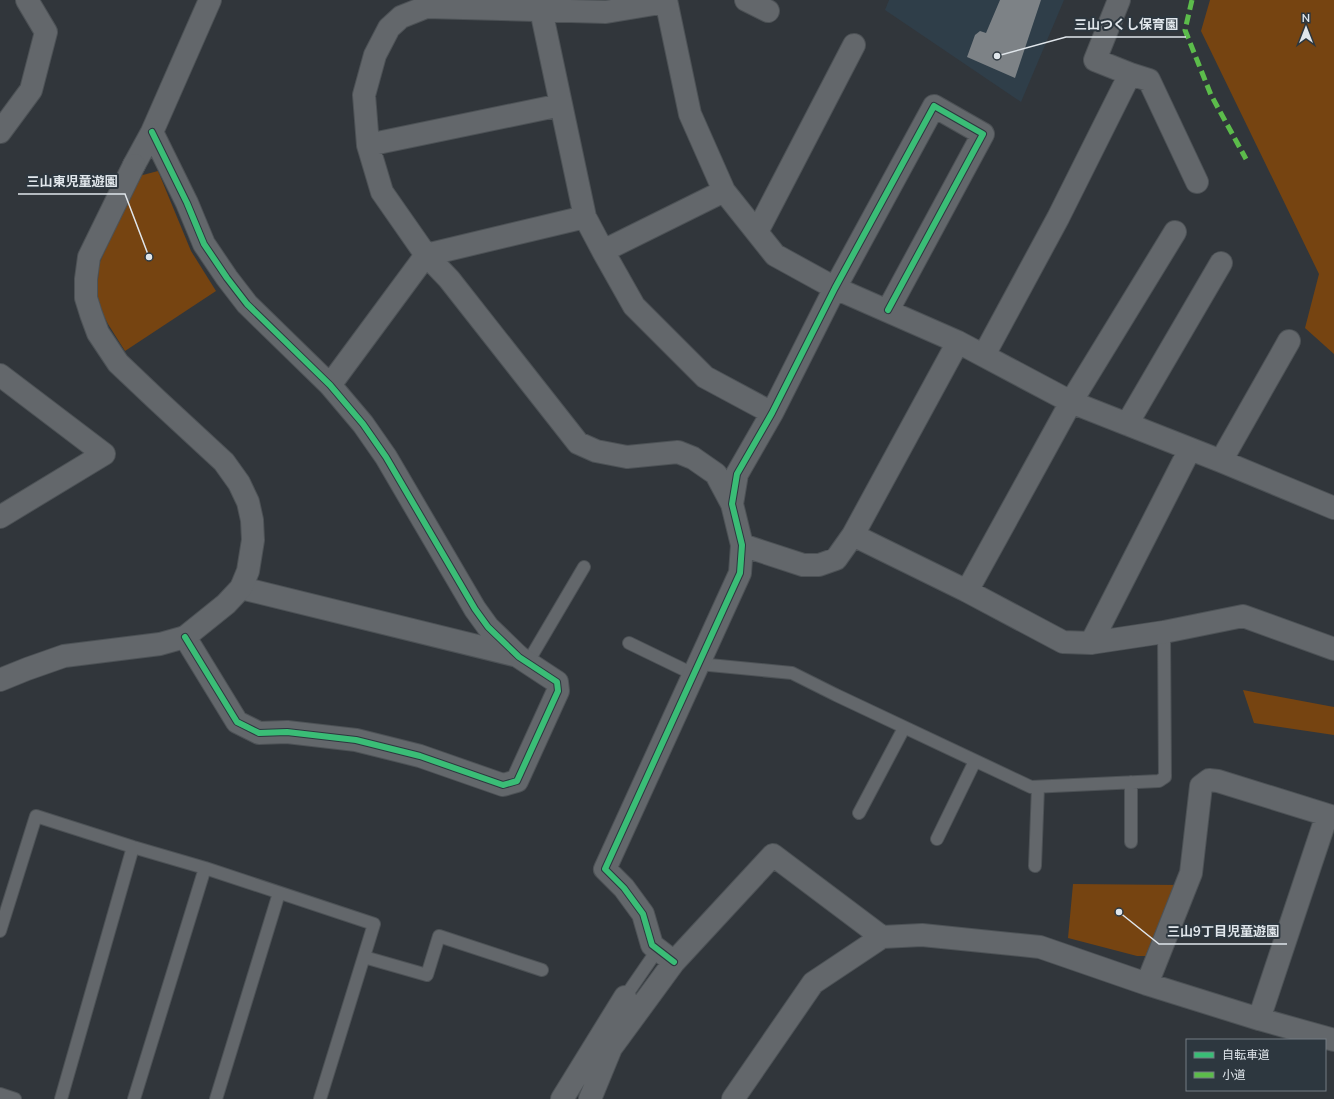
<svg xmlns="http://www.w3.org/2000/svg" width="1334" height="1099" viewBox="0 0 1334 1099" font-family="Mulish,'Noto Sans JP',sans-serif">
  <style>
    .built { fill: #2f3e49 }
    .green { fill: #764411 }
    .building { fill: #7d8286 }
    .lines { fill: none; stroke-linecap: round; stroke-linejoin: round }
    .lane-casing { stroke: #4d5256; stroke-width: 14 }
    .street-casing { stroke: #4d5256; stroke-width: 24 }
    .secondary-casing { stroke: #4d5256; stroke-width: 24 }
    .lane { stroke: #63676b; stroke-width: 12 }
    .street { stroke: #63676b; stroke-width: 22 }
    .secondary { stroke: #63676b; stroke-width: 22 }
    .quiet { stroke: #5cbc4b; stroke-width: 5; stroke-dasharray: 10 5; stroke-linecap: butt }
    .cycleway-casing { stroke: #2d373f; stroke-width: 8 }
    .cycleway { stroke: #3abd76; stroke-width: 6 }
    .leader { fill: none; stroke: #e0e6eb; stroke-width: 1.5 }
    .callout-dot { fill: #e0e6eb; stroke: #2d373f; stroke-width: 1.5 }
    .callout-label { font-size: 13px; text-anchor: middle; font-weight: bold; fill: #e0e6eb; stroke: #2d373f; stroke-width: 4; stroke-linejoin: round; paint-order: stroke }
  </style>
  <rect width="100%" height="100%" fill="#31363b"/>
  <path class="built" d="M889,0H1064L1021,102L885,10Z"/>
  <path class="green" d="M1210,0H1334V354L1305,328L1319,274L1201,31Z
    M158,171L191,251L216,291L125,351L108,324L101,310L97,294L99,264L139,176Z
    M1243,690L1334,707V735L1254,723Z
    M1073,884L1179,885L1146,956H1137L1068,938Z"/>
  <path class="building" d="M1000,0H1041L1015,78L967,57L975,35L980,31L986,33Z"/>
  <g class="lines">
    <g class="lane-casing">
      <path id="lane" d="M629,643L693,674
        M528,662L584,567
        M699,664L792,673L836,695L1031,787L1159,781L1165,777L1164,632
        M1131,782V842
        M859,813L904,728
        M937,839L975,761
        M1035,866L1038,787
        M0,931L36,816L133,847L205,868L374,924L320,1099
        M364,957L427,975L439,936L542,970
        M625,997L658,949
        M0,1094L15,1099
        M61,1099L133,847
        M134,1099L205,868
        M216,1099L279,893"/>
    </g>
    <g class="street-casing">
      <path id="street" d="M666,0L690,114L724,191L775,255L835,288L958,342L1071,402L1221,461L1334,508
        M746,0L768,11
        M666,2L606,12L426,7L401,17L389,28L375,55L364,95L368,145L382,192L426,255L449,279L578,443L596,451L627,457L678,452L693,458L716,474L732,504
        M541,10L585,217L603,251L634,306L705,377L772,413
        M1130,74L1149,80L1197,182
        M0,132L31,90L46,32L27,0
        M152,132L187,203L204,244L227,278L247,304L330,385L363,424L386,457L475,609L488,627L519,657L557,682L558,691L517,781L503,785L420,756L356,740L287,732L259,733L237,722L185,637
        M368,145L561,105
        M134,165L152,132L210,0
        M757,232L854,45
        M603,251L724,191
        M984,355L1058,218L1130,74L1095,60L1119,0
        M0,375L104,454L0,517
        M330,385L426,255L585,217
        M1127,424L1221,263
        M1221,461L1289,341
        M853,535L967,591L1063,642L1091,643L1164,632L1243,616L1334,649
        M742,545L803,565H819L836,559L853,535L958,342
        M241,588L518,656
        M967,591L1071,402L1175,232
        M1091,643L1190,449
        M674,962L652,945L643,914L624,888L605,869L740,573L742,545L732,504L737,474L772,413L835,288L934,106L983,134L888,310
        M1147,984L1191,873L1201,786L1209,780L1218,781L1334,817
        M1259,1019L1327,815
        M562,1099L625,997
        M590,1099L611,1048L674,962L773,855L882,937
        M733,1099L813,983L882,937L922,935L1040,947L1147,984L1259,1019L1334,1040"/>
    </g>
    <g class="secondary-casing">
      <path id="secondary" d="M0,680L27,669L64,656L160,644L185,637L226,604L241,588L248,571L253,540L252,520L248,502L239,483L224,462L157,400L118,363L98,333L91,314L86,298V279L89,257L134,165"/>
    </g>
    <use href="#lane" class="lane"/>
    <use href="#street" class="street"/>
    <use href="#secondary" class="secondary"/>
    <path class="quiet" d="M1192,0L1185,30L1211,95L1246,159"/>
    <g class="cycleway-casing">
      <path id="cycleway" d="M152,132L187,203L204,244L227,278L247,304L330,385L363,424L386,457L475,609L488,627L519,657L557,682L558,691L517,781L503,785L420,756L356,740L287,732L259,733L237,722L185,637
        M674,962L652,945L643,914L624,888L605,869L740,573L742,545L732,504L737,474L772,413L835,288L934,106L983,134L888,310"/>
    </g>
    <use href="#cycleway" class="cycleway"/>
  </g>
  <path class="leader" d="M997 56L1066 37H1186M149 257L125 194H18M1119 912L1159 944H1287"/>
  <g class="callout-dot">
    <circle cx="997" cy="56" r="4"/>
    <circle cx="149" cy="257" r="4"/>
    <circle cx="1119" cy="912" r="4"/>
  </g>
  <g class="callout-label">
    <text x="1126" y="29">三山つくし保育園</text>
    <text x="72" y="186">三山東児童遊園</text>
    <text x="1223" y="936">三山9丁目児童遊園</text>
  </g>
  <rect x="1186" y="1039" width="140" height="52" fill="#2d373f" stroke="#757d84"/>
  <rect x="1194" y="1052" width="20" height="6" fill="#3abd76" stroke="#757d84"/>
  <text x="1222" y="1059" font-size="12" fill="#e0e6eb">自転車道</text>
  <rect x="1194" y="1072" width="20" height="6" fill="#5cbc4b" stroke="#757d84"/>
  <text x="1222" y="1079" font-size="12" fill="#e0e6eb">小道</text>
  <g transform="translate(1306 28)" stroke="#2d373f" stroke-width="3" paint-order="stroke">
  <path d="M0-3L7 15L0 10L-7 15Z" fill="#e0e6eb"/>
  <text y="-6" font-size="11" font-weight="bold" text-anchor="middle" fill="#e0e6eb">N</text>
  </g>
</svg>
